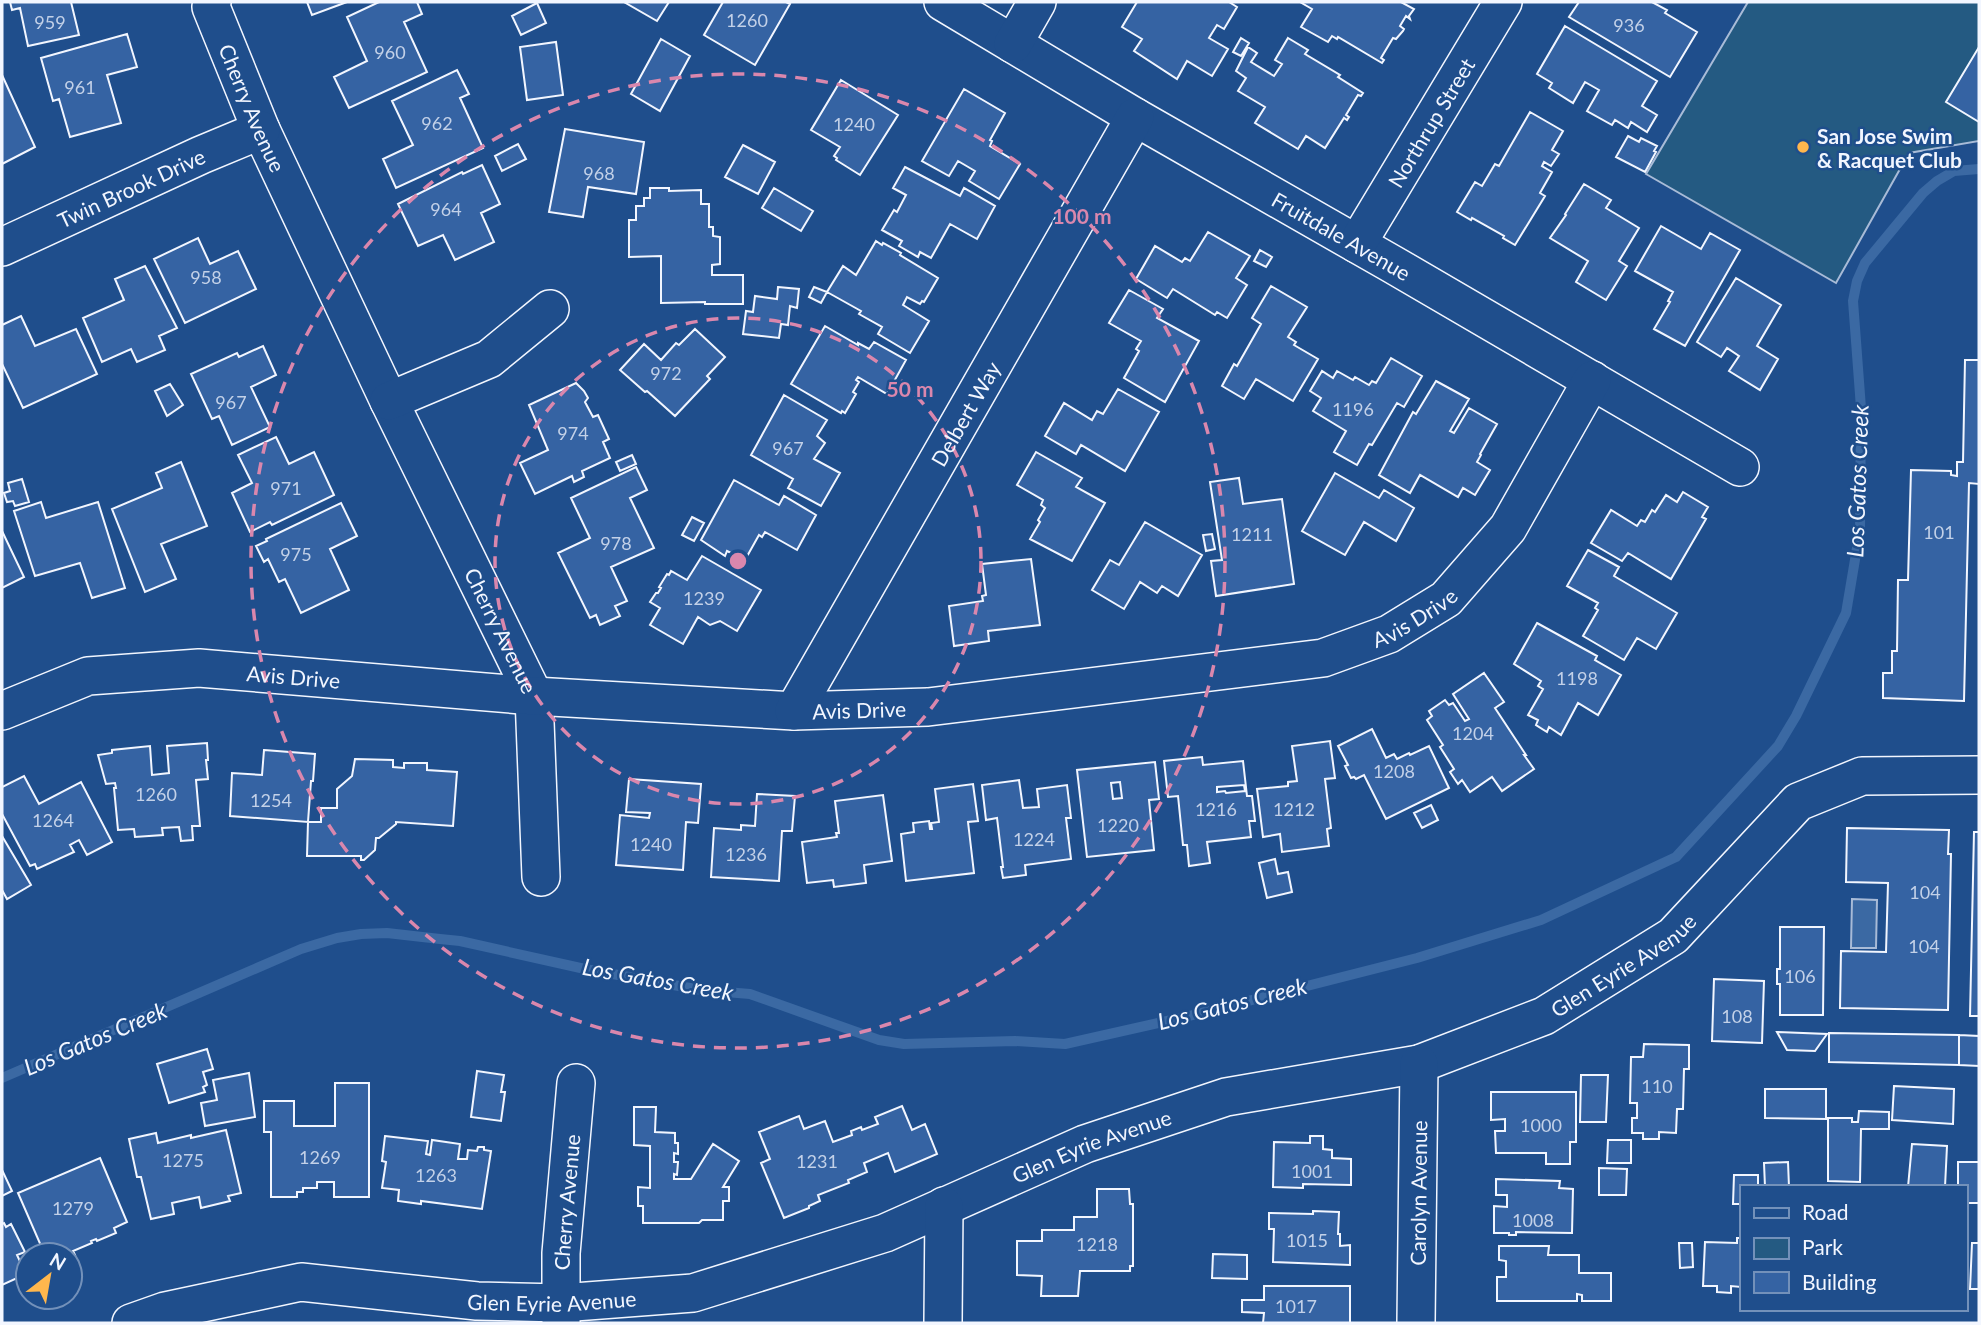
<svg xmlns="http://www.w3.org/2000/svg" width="1981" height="1325" viewBox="0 0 1981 1325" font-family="Lato,sans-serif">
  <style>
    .green { fill: #245a82; stroke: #a8bbd7; stroke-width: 2 }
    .water { fill: #3b69a3; stroke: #a8bbd7; stroke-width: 2 }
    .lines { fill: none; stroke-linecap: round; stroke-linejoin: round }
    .stream { stroke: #3b69a3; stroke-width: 10 }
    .building { fill: #3563a3; stroke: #f2f6ff; stroke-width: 2; fill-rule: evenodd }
    .minor-casing { stroke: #f2f6ff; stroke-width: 40 }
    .minor { stroke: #1f4e8c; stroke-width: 37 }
    .ring { fill: none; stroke: #da87ad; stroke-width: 3.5; stroke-dasharray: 12 9 }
    .poi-dot { fill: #ffb74d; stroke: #1f4e8c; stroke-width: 2.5 }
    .labels { text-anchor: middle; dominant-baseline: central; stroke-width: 5; stroke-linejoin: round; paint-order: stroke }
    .number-label { font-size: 18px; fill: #c3d1e8 }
    .street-label { font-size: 21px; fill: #f2f6ff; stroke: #1f4e8c }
    .poi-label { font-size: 21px; font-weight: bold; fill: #f2f6ff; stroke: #1f4e8c; text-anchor: start }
    .water-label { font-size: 23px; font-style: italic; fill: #f2f6ff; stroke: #1f4e8c }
    .centre { fill: #da87ad; stroke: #1f4e8c; stroke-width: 3.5 }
    .ring-label { font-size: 21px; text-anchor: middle; font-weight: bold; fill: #da87ad; stroke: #1f4e8c; stroke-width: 5; stroke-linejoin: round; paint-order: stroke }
  </style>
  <rect width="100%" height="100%" fill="#1f4e8c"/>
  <path class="green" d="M1748,2H1979V141L1909,153L1836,283L1646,174Z"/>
  <path class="water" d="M1852,899L1877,900L1876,948H1851Z"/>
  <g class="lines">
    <path class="stream" d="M2,1078L301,949L337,938L361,934L387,933L440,939L460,941L585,969L701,990L750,994L879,1040L904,1044L1015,1041L1065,1044L1189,1016L1417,958L1541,920L1676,857L1778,746L1796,716L1846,613L1860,530L1861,408L1853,301L1857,281L1865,263L1923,193L1937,181L1954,171L1979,169"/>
  </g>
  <path class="building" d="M10,2H71L79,35L28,46L20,8L12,10Z
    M307,2H347L312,15Z
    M379,2H417L422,14L404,22L427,72L349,108L334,77L367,61L347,17Z
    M624,2H669L657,21Z
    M723,2H786L790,4L755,65L704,35Z
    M1137,2H1229L1237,7L1224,29L1217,25L1209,38L1228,49L1212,76L1187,61L1177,79L1134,51L1142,39L1122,27Z
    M1300,2H1401L1414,9L1409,16L1410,19L1406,16L1400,26L1404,29L1403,31L1396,39L1393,38L1381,58L1384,60L1382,63L1338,37L1337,39L1332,36L1328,42L1301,27L1312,9Z
    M1579,2H1652L1667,10L1665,13L1697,32L1670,77L1569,17Z
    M537,3L546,23L521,35L512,16Z
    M1565,26L1657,81L1642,106L1657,115L1647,132L1631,122L1628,128L1615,120L1612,125L1587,111L1599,90L1585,82L1573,103L1549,88L1552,83L1537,74Z
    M127,34L137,67L107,75L121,123L70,137L59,99L53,101L41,58Z
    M1241,38L1249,43L1241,56L1233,52Z
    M1288,38L1308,50L1305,54L1340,75L1338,77L1363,93L1361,96L1358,95L1346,115L1349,117L1347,120L1344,118L1325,148L1306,136L1298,149L1255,123L1265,107L1238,91L1246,78L1236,71L1248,47L1257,53L1251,62L1274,76L1282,64L1275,60Z
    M661,39L690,56L660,111L631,94Z
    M556,42L563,95L527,100L520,47Z
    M1979,47V122L1946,102Z
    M457,70L469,94L460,98L483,148L396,188L383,159L413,145L392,101Z
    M2,75L35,147L2,164Z
    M841,80L898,115L860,175L836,160L837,158L834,156L840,147L811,130Z
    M964,89L1005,113L990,140L992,141L990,146L1020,164L999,199L969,181L975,171L958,161L949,176L922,161Z
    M1530,112L1563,131L1552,150L1559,154L1551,166L1544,162L1542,166L1552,172L1540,193L1545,196L1515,245L1503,238L1504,236L1472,218L1471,220L1457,212L1475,182L1482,186L1495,164L1499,166Z
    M565,129L644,142L636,194L588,187L583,217L549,212Z
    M1628,136L1639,142L1641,138L1657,146L1654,151L1656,152L1645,172L1616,157Z
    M518,144L526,159L502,171L495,156Z
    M743,145L775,162L758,194L725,177Z
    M482,165L500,204L481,213L494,242L455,260L443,235L418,246L398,204L462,172L463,174Z
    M905,167L960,196L964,188L995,206L977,239L950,224L931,258L920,252L918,257L899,246L902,241L882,230L894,210L897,212L906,195L893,188Z
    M1584,184L1611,200L1606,208L1639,228L1619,261L1627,266L1606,300L1576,282L1588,261L1550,238L1566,215L1565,214Z
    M650,188H669V191L701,190V204H709V227H713V236L720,237V264L712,265V275H743V304H705V302L661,303V256L629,257V220H636V206H644V198H650Z
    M774,188L813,211L801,231L762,208Z
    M1661,226L1701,249L1710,233L1740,250L1685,346L1654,329L1670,302L1668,301L1673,292L1635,271Z
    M1208,232L1250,256L1236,278L1247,285L1227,318L1217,312L1215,315L1173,289L1167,298L1136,279L1155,246L1182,262L1185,258L1190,261Z
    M198,238L210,264L238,251L256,289L185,323L154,259Z
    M876,241L882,245L883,243L901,253L900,255L938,278L924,302L922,301L920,304L907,297L903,305L929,321L910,353L878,334L882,327L859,314L861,311L827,292L843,266L856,275Z
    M1260,250L1272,257L1266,267L1254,261Z
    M145,266L177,328L159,336L165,350L137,362L131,349L102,362L83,318L124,300L115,279Z
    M1736,278L1781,305L1757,346L1778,359L1760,390L1729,371L1739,356L1727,348L1721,357L1697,342Z
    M1271,286L1307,307L1288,337L1296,342L1294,345L1318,359L1293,401L1256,379L1244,399L1222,386L1234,364L1237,366L1261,324L1252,318Z
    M778,287L799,289L797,308L790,306L788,325L781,324L779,338L743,334L746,311L753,312L755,296L777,299Z
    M814,287L827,292L821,303L809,297Z
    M1129,290L1163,309L1157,318L1199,341L1165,402L1124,378L1139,351L1136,349L1141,341L1109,323Z
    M21,316L35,346L76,329L97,374L23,408L2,364V325Z
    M825,326L858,345V343L869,349L874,342L906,360L887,394L858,377L856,380L859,382L853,392L856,394L845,413L842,411L841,413L791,384Z
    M695,329L725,357L707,376L710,379L675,416L647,391L645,392L620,370L644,344L661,360L676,343L679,345Z
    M263,346L276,375L251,387L270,427L232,445L219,416L212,419L191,374L237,353L239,357Z
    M1391,358L1422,376L1404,407L1397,403L1372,445L1369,444L1357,465L1334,452L1346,431L1313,411L1321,398L1310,391L1322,371L1333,378L1337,371L1353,380L1355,377L1369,385L1372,381L1376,383Z
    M1965,360H1979V484L1969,483L1964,701L1883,698V673H1892V651H1897L1898,580H1908L1911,470L1951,471V475L1957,476V462H1963Z
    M1436,381L1469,399L1450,431L1454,433L1469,408L1497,424L1480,454L1481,455L1477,462L1490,470L1475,495L1463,488L1458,497L1420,475L1410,493L1379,475L1413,412L1416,414Z
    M576,383L584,391L588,398L585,402L593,417L598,415L609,439L603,442L610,458L582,471L584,477L574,482L572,476L535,494L520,463L548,450L529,405Z
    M170,384L183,405L167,416L155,391Z
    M1118,389L1159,412L1125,471L1081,445L1076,454L1045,436L1064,403L1092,420L1097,411L1103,414Z
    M784,395L827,420L817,436L825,443L814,459L840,473L821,506L788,488L793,479L751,455Z
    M276,437L289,464L314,452L334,495L272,525L270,522L250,532L232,493L252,483L238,455Z
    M1036,452L1082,478L1076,487L1105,503L1072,561L1030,539L1040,522L1038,520L1045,508L1041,505L1043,500L1017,485Z
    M632,455L636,464L620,471L616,462Z
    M181,462L207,526L161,544L176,579L145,592L112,509L162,488L156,473Z
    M636,467L647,490L630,498L654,548L611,567L627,601L615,606L620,616L600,625L596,615L590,618L558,553L590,538L571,498Z
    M1335,473L1379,498L1384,490L1414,508L1396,541L1364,522L1345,555L1302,531Z
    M1239,478L1243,504L1282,499L1294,584L1216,596L1211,561L1222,560L1210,482Z
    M22,479L29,502L15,506L13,501L7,502L4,493L10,491L8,483Z
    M734,480L779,505L784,496L816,515L797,550L765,532L762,537L759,535L745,560L727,551L725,556L701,540Z
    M1683,492L1708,507L1702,517L1706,519L1671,579L1628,553L1622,561L1591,543L1611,510L1637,526L1641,520L1645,522L1652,510L1655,512L1666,495L1677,502Z
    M41,502L46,518L98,502L125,588L92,598L80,563L35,576L14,511Z
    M341,503L357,536L330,549L349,590L301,613L285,579L279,582L268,559L264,562L256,546L267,541L266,539Z
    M692,517L704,523L694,541L682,535Z
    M1145,522L1202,555L1178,596L1162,586L1157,593L1140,582L1124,609L1092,590L1110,560L1119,565Z
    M2,531L24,577L2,588Z
    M1212,534L1215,549L1206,551L1203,535Z
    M1588,550L1619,567L1614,576L1677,613L1656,649L1637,638L1624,660L1583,636L1598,610L1595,608L1598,603L1567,586Z
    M702,556L761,590L737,631L720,621L710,625L698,617L683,644L650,625L660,608L650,602L656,593H658L661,588L659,587L667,574L669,575L671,571L687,580Z
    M1031,559L1040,625L988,631L989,641L954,646L949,606L983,601L982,596L986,595L982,564Z
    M1537,623L1597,656L1595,660L1621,675L1598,715L1578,703L1561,735L1549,727L1547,732L1536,725L1538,720L1528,715L1543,689L1538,686L1541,681L1514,664Z
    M1484,673L1504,702L1495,708L1526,755H1524L1534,769L1502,791L1492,777L1470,792L1462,780L1458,784L1450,772L1454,769L1440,747L1443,745L1427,720L1432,716L1429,711L1445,700L1449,705L1453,703L1465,721L1469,719L1453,694Z
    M1372,729L1386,758L1394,754L1397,759L1409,753L1410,755L1429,746L1449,788L1386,819L1364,775L1356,779L1354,777L1351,778L1345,766L1348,765L1338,746Z
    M1330,741L1335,778L1325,779L1331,828L1327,829L1329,846L1282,852L1280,834L1263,837L1257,789L1288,786V782L1297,781L1292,746Z
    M207,743L208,760H206L208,779L196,780L200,826H192L193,840L181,841L179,827L162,828L163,835L135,837L134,829L118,830L114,788H116L115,783L106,784L98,755L112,753V750L150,746L152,775L169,773L167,746Z
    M264,750L315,754L313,781H311L308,822L230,816L232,773L262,775Z
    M1202,757L1203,765L1243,761L1247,796H1252L1255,821H1249L1251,837L1207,842L1210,863L1189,866L1187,845H1183L1178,796L1168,797L1164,761ZM1244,785L1245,791L1226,793L1225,791L1217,792V787Z
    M355,759L393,760V767L404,768V763H427V770L457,772L453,826L396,822V824L379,838H376L375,850L364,860H361V856H307L308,822H321V808H337V789L352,776Z
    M1155,762L1159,799L1149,800L1154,850L1087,857L1077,770ZM1120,782L1122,798L1113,799L1111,783Z
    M24,776L39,804L81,782L112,842L87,855L79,840L70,845L74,852L37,869L35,864L30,866L2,814V787Z
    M629,779L701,784L698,823L686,822L683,870L616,865L620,815L649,818L650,813L626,812Z
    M1019,780L1023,808L1039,807L1037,789L1067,785L1071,818H1066L1071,859L1025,865L1026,875L1003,878L1001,867H1003L997,818L986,820L982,785Z
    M973,784L978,821L968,822L974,873L906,881L901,834L914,832L913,823L929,821L930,829H932L931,823L939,822L935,789Z
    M757,794L795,796L792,831H782L779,881L711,877L714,828L741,830V825L755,826Z
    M883,795L892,861L864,865L866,883L834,887L833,880L807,883L802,842L837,837L836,833H839L835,801Z
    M1431,805L1438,820L1422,828L1414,813Z
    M1847,828L1949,830L1948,854H1951L1948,1010L1840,1008L1841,951L1886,952L1888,883L1846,882Z
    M1974,832H1979V1016H1970Z
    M2,836L31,885L7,899L2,890Z
    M1275,859L1278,874L1288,872L1292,892L1267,898L1259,863Z
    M1780,927H1824L1823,1015H1780V984H1777V969H1780Z
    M1714,979L1764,981L1762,1043L1712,1041Z
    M1777,1032L1827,1034L1815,1051L1787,1050Z
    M1829,1033L1959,1035V1065L1829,1062Z
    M1959,1035L1979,1036V1066L1959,1065Z
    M1644,1044L1689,1045V1069H1684L1683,1109H1677L1676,1133L1659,1132V1139H1643V1133H1632V1118H1637V1103H1630L1631,1057H1643Z
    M207,1049L213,1069L203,1072L207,1085L203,1087L205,1092L169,1103L157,1064Z
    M477,1071L504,1075L501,1092H505L501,1121L471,1117Z
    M249,1073L255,1117L205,1126L201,1103L217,1100L213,1080Z
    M1581,1075H1608L1606,1122H1580Z
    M335,1083H369V1197H334V1182H317V1188H303V1192H297V1197H271V1132H264V1101H294V1126H335Z
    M1894,1086L1954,1089L1953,1124L1892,1120Z
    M1765,1089H1826V1119L1765,1118Z
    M1491,1092H1576V1142H1570V1164H1546V1153H1496L1495,1131H1505V1119L1491,1120Z
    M902,1106L912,1130L925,1124L937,1154L895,1172L888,1153L864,1163L867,1172L848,1180L849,1183L818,1195L820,1201L809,1206V1208L784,1218L761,1163L770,1159L759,1132L799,1116L804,1129L825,1121L833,1142L852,1135L851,1131L861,1127L862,1130L878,1124L875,1117Z
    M634,1107H656L655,1132L675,1133V1143H678V1154L674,1153V1162H678L677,1175L674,1174V1179H691L713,1144L739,1161L723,1187H729V1201H723V1220H702L699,1223H643V1206H638V1187L650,1188V1146L634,1145Z
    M1859,1111L1889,1112V1129H1861L1860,1182L1828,1181V1118H1852V1122H1858Z
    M226,1130L241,1193L228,1196L230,1201L201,1208L199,1197L172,1203L174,1214L151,1219L141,1177H137L129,1139L156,1133L158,1143L191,1135V1138Z
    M385,1136L428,1141L426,1154L430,1155L432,1140L460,1144L458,1159H467L468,1150L477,1151L478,1147H484V1150L491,1151L482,1209L421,1201V1204L398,1201L399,1190L382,1188L386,1162L382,1161Z
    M1310,1136H1323V1149L1332,1150V1158L1351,1159V1185L1303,1184V1188L1273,1187L1274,1142L1310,1143Z
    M1608,1140H1631V1163H1607Z
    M1912,1144L1947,1146L1945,1187H1908Z
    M100,1158L127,1222L114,1228L116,1233L97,1241L96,1239L91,1241L92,1243L73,1251L75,1255L70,1257V1255H45L18,1193Z
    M1788,1162L1789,1187H1765L1764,1163Z
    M1958,1162H1979V1203H1965V1187H1958Z
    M1599,1168L1627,1169L1626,1195H1599Z
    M2,1170L12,1191L2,1196Z
    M1734,1175H1758V1187H1741V1204H1733Z
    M1496,1179L1560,1181L1559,1188L1573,1189L1572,1233L1516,1232V1235H1509V1233H1494V1206L1507,1207V1195H1496Z
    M1097,1189H1129L1130,1204H1133V1266H1130V1271H1080L1078,1296H1041L1042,1276L1017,1275V1241H1042V1230H1074V1217H1097Z
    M1313,1211L1339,1212L1338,1234H1340V1246L1350,1245V1265L1273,1262L1274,1229H1269V1213L1313,1214Z
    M4,1223L6,1227L11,1224L25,1252L17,1255L26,1274L2,1285V1224Z
    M1737,1238H1741V1287L1731,1286V1293L1717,1292V1286H1703L1705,1242L1737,1243Z
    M1679,1243H1692L1693,1267L1680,1268Z
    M1972,1243H1979V1289H1970Z
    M1499,1246H1549L1548,1255H1579V1273H1611V1301H1582V1295L1577,1294V1301H1497V1277H1506V1261L1499,1260Z
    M1213,1254L1247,1255V1279L1212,1278Z
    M1264,1286H1350V1323H1263L1264,1313L1242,1312V1300H1264Z"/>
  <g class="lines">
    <g class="minor-casing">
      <g id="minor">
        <path id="s1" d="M212,2L211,7L261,130L389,401L534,696L541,877"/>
        <path id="s2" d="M943,2L1135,117L1392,264L1740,467"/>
        <path d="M1013,44L1037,2"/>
        <path id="s3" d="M1357,244L1503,2"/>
        <path id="s4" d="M2,247L201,155L261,130"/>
        <path d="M389,401L489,359L550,309"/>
        <path id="s5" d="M2,711L88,676L199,668L534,696L794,711L928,707L1323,658L1389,634L1446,599L1508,528L1592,380"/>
        <path id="s6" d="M794,711L1135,117"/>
        <path id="s7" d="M131,1323L165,1311L301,1282L477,1301L561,1303L693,1293L885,1233L1085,1144L1226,1097L1419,1064L1544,1016L1673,936L1798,802L1862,776L1979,775"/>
        <path id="s8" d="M561,1323V1253L576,1083"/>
        <path d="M943,1323L944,1206"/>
        <path id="s9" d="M1416,1323L1419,1064"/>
      </g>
    </g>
    <use href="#minor" class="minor"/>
  </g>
  <g class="ring">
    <circle cx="738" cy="561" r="243"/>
    <circle cx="738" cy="561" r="487"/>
  </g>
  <circle class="poi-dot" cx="1803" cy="147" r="7"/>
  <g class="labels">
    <g class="number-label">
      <text x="747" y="20">1260</text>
      <text x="50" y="22">959</text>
      <text x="1629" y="25">936</text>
      <text x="390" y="52">960</text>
      <text x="80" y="87">961</text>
      <text x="437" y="123">962</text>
      <text x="854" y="124">1240</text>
      <text x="599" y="173">968</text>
      <text x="446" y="209">964</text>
      <text x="206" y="277">958</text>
      <text x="666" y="373">972</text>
      <text x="231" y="402">967</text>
      <text x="1353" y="409">1196</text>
      <text x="573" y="433">974</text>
      <text x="788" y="448">967</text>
      <text x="286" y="488">971</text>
      <text x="1939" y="532">101</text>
      <text x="1252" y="534">1211</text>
      <text x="616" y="543">978</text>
      <text x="296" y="554">975</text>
      <text x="704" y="598">1239</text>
      <text x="1577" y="678">1198</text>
      <text x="1473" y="733">1204</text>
      <text x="1394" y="771">1208</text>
      <text x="156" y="794">1260</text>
      <text x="271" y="800">1254</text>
      <text x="1216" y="809">1216</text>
      <text x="1294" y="809">1212</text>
      <text x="53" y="820">1264</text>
      <text x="1118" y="825">1220</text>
      <text x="1034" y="839">1224</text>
      <text x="651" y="844">1240</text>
      <text x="746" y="854">1236</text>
      <text x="1925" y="892">104</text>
      <text x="1924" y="946">104</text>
      <text x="1800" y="976">106</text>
      <text x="1737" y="1016">108</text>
      <text x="1657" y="1086">110</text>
      <text x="1541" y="1125">1000</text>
      <text x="320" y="1157">1269</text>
      <text x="183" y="1160">1275</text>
      <text x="817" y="1161">1231</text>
      <text x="1312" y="1171">1001</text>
      <text x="436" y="1175">1263</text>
      <text x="73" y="1208">1279</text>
      <text x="1533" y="1220">1008</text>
      <text x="1307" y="1240">1015</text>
      <text x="1097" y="1244">1218</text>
      <text x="1296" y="1306">1017</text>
    </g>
    <g class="street-label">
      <text stroke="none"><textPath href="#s1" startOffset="114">Cherry Avenue</textPath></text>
      <text stroke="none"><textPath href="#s3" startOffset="142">Northrup Street</textPath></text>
      <text stroke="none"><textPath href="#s4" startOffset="142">Twin Brook Drive</textPath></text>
      <text stroke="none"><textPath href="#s2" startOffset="462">Fruitdale Avenue</textPath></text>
      <text stroke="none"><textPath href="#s6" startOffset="343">Delbert Way</textPath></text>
      <text stroke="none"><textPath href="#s5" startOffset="1433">Avis Drive</textPath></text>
      <text stroke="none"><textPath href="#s1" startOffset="693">Cherry Avenue</textPath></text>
      <text stroke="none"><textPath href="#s5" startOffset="299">Avis Drive</textPath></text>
      <text stroke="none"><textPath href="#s5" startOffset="866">Avis Drive</textPath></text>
      <text stroke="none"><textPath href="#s7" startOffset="1561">Glen Eyrie Avenue</textPath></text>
      <text stroke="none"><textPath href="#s7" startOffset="994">Glen Eyrie Avenue</textPath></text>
      <text stroke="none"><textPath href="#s9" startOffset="130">Carolyn Avenue</textPath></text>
      <text stroke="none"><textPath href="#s8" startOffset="121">Cherry Avenue</textPath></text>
      <text stroke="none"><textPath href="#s7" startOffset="427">Glen Eyrie Avenue</textPath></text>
    </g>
    <g class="poi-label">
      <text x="1817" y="135">San Jose Swim<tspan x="1817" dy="24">&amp; Racquet Club</tspan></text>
    </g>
    <g class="water-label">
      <text transform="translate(1857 481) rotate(-88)">Los Gatos Creek</text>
      <text transform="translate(658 979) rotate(10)">Los Gatos Creek</text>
      <text transform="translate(1232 1003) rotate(-14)">Los Gatos Creek</text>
      <text transform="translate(95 1038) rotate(-23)">Los Gatos Creek</text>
    </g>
  </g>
  <circle cx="738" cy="561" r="10" class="centre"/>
  <g class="ring-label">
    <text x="1082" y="224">100 m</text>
    <text x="910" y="397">50 m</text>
  </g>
  <rect width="1981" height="1325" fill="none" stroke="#f2f6ff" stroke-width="7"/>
  <rect x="1740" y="1185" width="228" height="126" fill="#1f4e8c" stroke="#7391ba" stroke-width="2"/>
  <rect x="1754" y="1208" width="35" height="10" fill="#1f4e8c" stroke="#7391ba" stroke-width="2"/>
  <text x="1802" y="1220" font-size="21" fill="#f2f6ff">Road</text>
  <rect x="1754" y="1238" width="35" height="21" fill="#245a82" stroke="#7391ba" stroke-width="2"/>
  <text x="1802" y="1255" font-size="21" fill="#f2f6ff">Park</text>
  <rect x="1754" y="1272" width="35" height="21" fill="#3563a3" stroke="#7391ba" stroke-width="2"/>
  <text x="1802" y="1290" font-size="21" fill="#f2f6ff">Building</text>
  <g transform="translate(49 1276) rotate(31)"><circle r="33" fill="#1f4e8c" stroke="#7391ba" stroke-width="2"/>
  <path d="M0-5L12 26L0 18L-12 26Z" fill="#ffb74d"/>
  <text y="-10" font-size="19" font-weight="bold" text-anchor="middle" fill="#f2f6ff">N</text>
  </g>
</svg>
